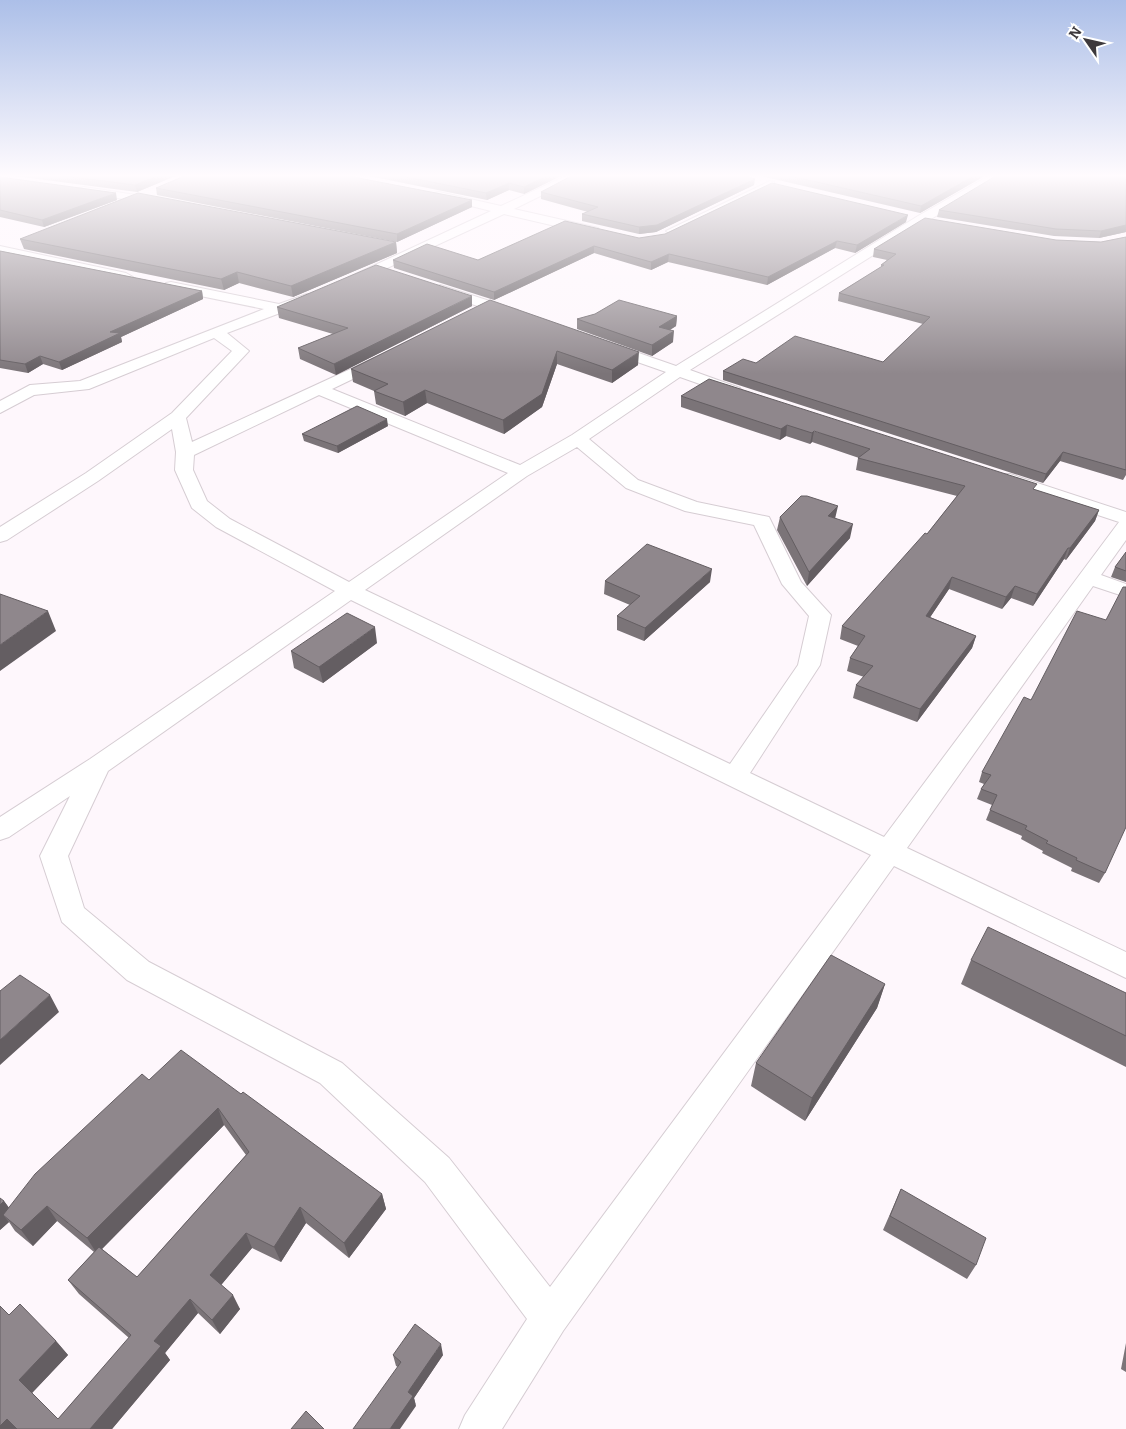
<svg xmlns="http://www.w3.org/2000/svg" width="1126" height="1429" viewBox="0 0 1126 1429" font-family="Bitter,serif">
  <style>
    .lines { fill: none; stroke-linecap: round; stroke-linejoin: round }
    .minor-casing { stroke: #d6cdd3; stroke-width: 2 }
    .minor { fill: #fff; fill-rule: evenodd }
    .wall { fill: #7b7478; fill-rule: evenodd }
    .shaded-wall { fill: #645e62 }
    .building { fill: #8f878c; stroke: #645e62 }
  </style>
  <rect width="100%" height="100%" fill="#fef7fc"/>
  <g class="lines">
    <g class="minor-casing">
      <path id="minor" d="M570,174H585L514,209L598,228L600,231L598,234L594,235L504,214L357,282H347L345,279L491,211L435,197V193L439,192L501,206Z
        M992,174H1006L926,222L690,370L740,388L742,391L740,394H728L680,377L589,439L638,480L697,502L769,517L801,582L831,615L820,665L750,773L884,837L1119,522L998,482L995,478L998,474H1010L1126,512V540L1101,575L1126,584V597L1093,586L907,848L1126,952V978L894,866L563,1331L502,1429H459L465,1415L527,1319L425,1182L320,1083L127,980L62,922L40,856L70,796L9,837L0,840V817L90,759L335,591L216,527L192,508L175,470L176,452L172,429L98,481L7,540L0,542V527L86,473L172,413L232,351L214,338L89,389L34,395L0,413V401L30,385L80,381L264,309L166,289L164,286L166,283L171,282L279,304L307,294L314,298L312,301L227,333L249,351L186,418L192,442L381,355L389,360L386,363L332,389L520,465L572,435L666,372L603,350L601,347L603,344H613L676,366L918,216ZM319,395L508,473L349,582L230,519L207,501L193,470L194,455ZM577,447L626,488L685,511L754,525L782,584L809,616L798,665L730,764L365,590L527,476ZM351,600L871,855L550,1287L449,1158L342,1063L149,962L84,908L68,856L108,771Z
        M770,181L774,182V186L676,234L672,235L666,231Z
        M84,187L162,199L168,202L162,205L80,192V188Z
        M0,246L126,273L133,277L126,281L0,254Z
        M440,285L518,310L520,313L513,317L508,316L435,292L433,289Z"/>
    </g>
    <use href="#minor" class="minor"/>
  </g>
  <path class="wall" d="M0,174H180L137,192Z
    M359,174H565L524,194L509,190L487,200Z
    M752,174H988L920,213Z
    M1126,174V232L1099,238L1054,236L937,217L939,210Z
    M0,177L117,200L44,227L0,217Z
    M754,185L656,232L639,234L582,221V214L588,212L541,199V192Z
    M156,188L472,200V207L397,242L157,195Z
    M906,222L855,253L835,248L767,285L668,262L651,270L594,253L494,300L394,268L393,260H478L639,238Z
    M1126,237V475L1123,480L1060,461L1043,483L723,380V371L756,363L883,362L923,324L838,301L839,293L881,267V265L887,260L873,257L874,249L1056,240L1101,242Z
    M20,239L396,242L397,253L293,297L239,283L224,290L24,249Z
    M0,251L202,291L203,299L121,337L122,342L62,370L43,364L28,373L0,368Z
    M490,300L638,365L612,383L557,364L542,407L504,434L427,403L405,416L376,404L374,391L353,382L351,369Z
    M472,306L336,375L300,359L298,348L333,334L279,318L277,307Z
    M677,316L676,326L670,330L673,342L652,356L577,329V319Z
    M681,396L1035,490L1099,510L1095,521L1066,560L1064,559L1033,606L1011,598L1002,609L949,589L930,617L976,636L972,648L917,722L853,698L856,685L864,677L847,671L850,658L858,646L840,639L842,626L927,534L957,496L856,470L858,458H859L812,442L810,444L786,436L780,440L681,407Z
    M388,426L338,453L304,441L302,434Z
    M780,517L836,518L850,538L807,586L777,530Z
    M1126,552V582L1111,577L1115,567Z
    M605,581L710,582L644,641L617,630V616L630,605L604,594Z
    M1106,620L1105,873L1099,883L1071,871L1072,868L1042,853L1043,851L1021,839L1022,836L986,820L992,805L977,799L981,789L984,784L979,782L982,772L1031,700Z
    M377,643L323,683L294,668L291,651Z
    M971,960L1126,993V1067L961,984Z
    M885,984L877,1008L805,1121L751,1086L756,1063Z
    M149,1080L241,1094L382,1194L386,1209L349,1258L306,1223L281,1262L252,1248L221,1285L240,1309L220,1334L198,1313L165,1353L170,1360L112,1429H0L9,1315L56,1341L68,1355L32,1393L58,1419L129,1338L79,1294L68,1280L94,1252L57,1221L33,1246L15,1231L9,1222L0,1230L4,1201L9,1208ZM224,1125L246,1155L137,1277L102,1249Z
    M901,1189L976,1265L967,1279L883,1230Z
    M1126,1343V1372L1121,1369Z
    M393,1355H443L414,1398L416,1406L398,1367L396,1366Z"/>
  <path class="shaded-wall" d="M162,174H180L137,192L135,185Z
    M551,174H565L524,194V187Z
    M977,174H988L920,213L921,206Z
    M755,179L754,185L656,232L639,234V227Z
    M509,183V190L487,200L486,193Z
    M116,193L117,200L44,227L42,220Z
    M472,200V207L397,242V234Z
    M908,215L906,222L855,253L857,245Z
    M1126,225V232L1099,238L1101,231Z
    M837,241L835,248L767,285L768,277Z
    M396,242L397,253L293,297L291,286Z
    M594,246V253L494,300V292Z
    M669,254L668,262L651,270V262Z
    M237,272L239,283L224,290L221,279Z
    M202,291L203,299L121,337L122,342L62,370L59,362L110,332Z
    M472,296V306L336,375L334,364Z
    M677,316L676,326L658,337L659,327Z
    M674,331L673,342L652,356V345Z
    M557,351V364L542,407L504,434L503,420Z
    M639,352L638,365L612,383V370Z
    M40,356L43,364L28,373L25,364Z
    M425,390L427,403L405,416L403,402Z
    M387,419L388,426L338,453L337,446Z
    M787,425L786,436L780,440L781,429Z
    M814,431L812,442L810,444L812,433Z
    M1063,452L1060,461L1043,483L1046,474Z
    M838,506L835,519L828,516Z
    M1099,510L1095,521L1066,560L1070,548Z
    M853,524L850,538L807,586L809,572Z
    M1068,548L1064,559L1033,606L1037,594Z
    M712,569L710,582L644,641L645,628Z
    M952,577L949,589L923,628L926,616Z
    M1015,586L1011,598L1002,609L1006,597Z
    M48,611L56,631L0,671V645Z
    M375,627L377,643L323,683L319,667Z
    M976,636L972,648L917,722L920,709Z
    M885,984L877,1008L805,1121L812,1098Z
    M50,995L59,1012L0,1065V1040Z
    M218,1108L224,1125L97,1254L87,1238Z
    M382,1194L386,1209L349,1258L344,1243Z
    M4,1201L15,1216L3,1215L9,1222L0,1230V1205Z
    M47,1206L57,1221L33,1246L21,1230Z
    M300,1207L306,1223L281,1262L274,1247Z
    M246,1233L252,1248L217,1290L210,1275Z
    M233,1295L240,1309L220,1334L212,1320Z
    M190,1299L198,1313L165,1353L170,1360L112,1429H90L154,1341Z
    M56,1341L68,1355L32,1393L19,1380Z
    M441,1344L443,1355L414,1398L416,1406L400,1429H390L408,1392Z
    M7,1419L18,1429H0V1426Z"/>
  <path class="building" d="M49,174H162L135,185Z
    M189,174H338L472,200L397,234L156,188Z
    M392,174H551L524,187L509,183L486,193Z
    M575,174H740L755,179L657,225L639,227L582,214L598,207L541,192Z
    M782,174H977L921,206Z
    M999,174H1126V225L1101,231L1056,229L939,210Z
    M0,177L116,193L42,220L0,210Z
    M772,183L908,215L857,245L837,241L768,277L669,254L651,262L594,246L494,292L393,260L427,244L478,260L565,221L639,238L665,234Z
    M138,193L396,242L291,286L237,272L221,279L20,239Z
    M925,218L1056,240L1101,242L1126,237V470L1063,452L1046,474L723,371L743,359L756,363L795,336L883,362L930,317L839,293L884,265H881L896,254L874,249Z
    M0,251L202,291L110,332L120,333L59,362L40,356L25,364L0,360Z
    M376,265L472,296L334,364L298,348L348,328L277,307Z
    M490,300L639,352L612,370L557,351L542,394L503,420L425,390L403,402L374,391L388,384L351,369Z
    M619,300L677,316L659,327L674,331L652,345L577,319L595,314Z
    M709,379L1037,484L1033,489L1099,510L1070,548H1068L1037,594L1015,586L1006,597L952,577L926,616L976,636L920,709L856,685L873,666L850,658L865,636L842,626L925,533L927,534L965,486L858,458L870,449L814,431L812,433L787,425L781,429L681,396Z
    M357,406L387,419L337,446L302,434Z
    M801,496H807L838,506L828,516L853,524L809,572L780,517Z
    M647,544L712,569L645,628L617,616L640,596L605,581Z
    M1126,552V571L1115,567Z
    M1123,587H1126V827L1105,873L1076,860L1077,858L1046,843L1048,841L1025,829L1027,826L990,810L997,795L981,789L991,775L982,772L1024,697L1031,700L1077,611L1106,620Z
    M0,594L48,611L0,645Z
    M347,613L375,627L319,667L291,651Z
    M988,927L1126,993V1036L971,960Z
    M831,955L885,984L812,1098L756,1063Z
    M20,975L50,995L0,1040V991Z
    M181,1050L241,1094L243,1092L382,1194L344,1243L300,1207L274,1247L246,1233L210,1275L233,1295L212,1320L190,1299L154,1341L161,1346L90,1429H17L7,1419L0,1426V1306L9,1315L20,1304L56,1341L19,1380L58,1419L131,1335L68,1280L99,1247L137,1277L249,1152L218,1108L87,1238L47,1206L21,1230L3,1215L35,1174L142,1074L149,1080Z
    M901,1189L986,1238L976,1265L890,1216Z
    M0,1198L4,1201L0,1205Z
    M415,1324L441,1344L408,1392L413,1396L390,1429H353L401,1362L393,1355Z
    M306,1411L324,1429H291Z"/>
  <linearGradient id="sky" x2="0" y2="1"><stop stop-color="#acbfe8"/><stop offset="0.47" stop-color="#fffbfe"/><stop offset="1" stop-color="#fffbfe" stop-opacity="0"/></linearGradient>
  <rect width="1126" height="374" fill="url(#sky)"/>
  <g transform="translate(1086 40) rotate(304)" stroke="#ffffff" stroke-width="4" paint-order="stroke">
  <path d="M0-4L9 19L0 12L-9 19Z" fill="#3d393c"/>
  <text y="-8" font-size="14" font-weight="bold" text-anchor="middle" fill="#3d393c">N</text>
  </g>
</svg>
